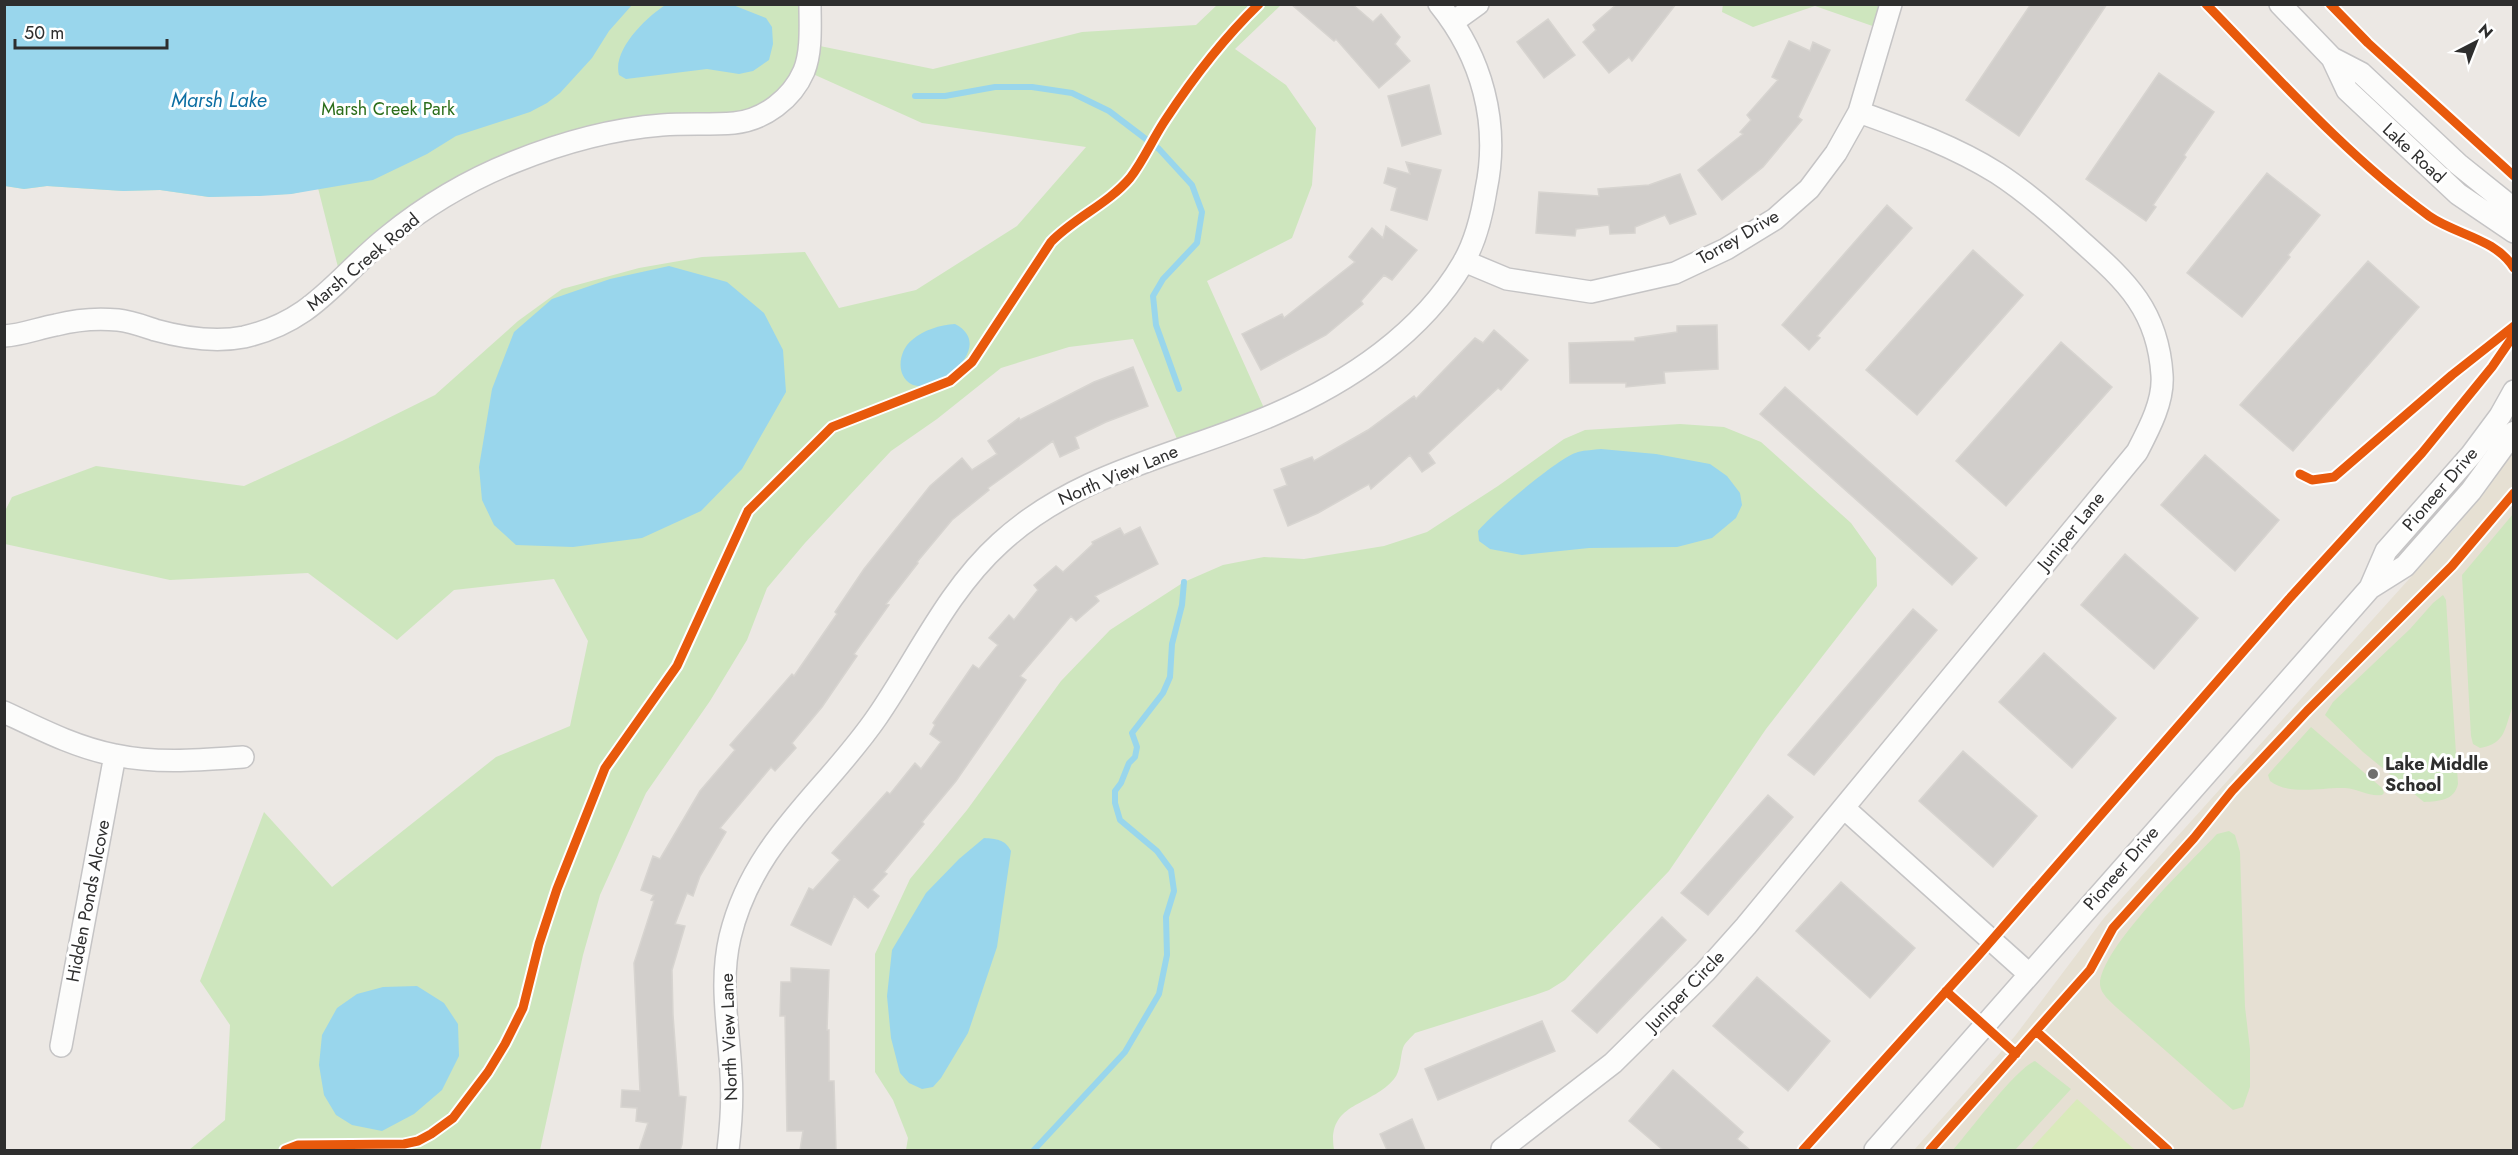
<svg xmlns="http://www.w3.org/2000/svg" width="2518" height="1155" viewBox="0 0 2518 1155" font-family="Jost,sans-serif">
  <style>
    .education { fill: #e6e0d3 }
    .green { fill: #cee6be }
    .pitch { fill: #d9eabb }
    .water { fill: #99d6ec }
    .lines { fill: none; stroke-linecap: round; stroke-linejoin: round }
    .stream { stroke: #99d6ec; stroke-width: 6 }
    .building { fill: #d1cecb; stroke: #d7d4d0; stroke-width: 1.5 }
    .minor-casing { stroke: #c5c4c5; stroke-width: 24 }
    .minor { stroke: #fcfcfb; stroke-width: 21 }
    .cycleway-casing { stroke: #fff; stroke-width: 13 }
    .cycleway { stroke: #e8590c; stroke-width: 9 }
    .poi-dot { fill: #706f6e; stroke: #fff; stroke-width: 2 }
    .labels { text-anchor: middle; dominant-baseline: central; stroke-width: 6; stroke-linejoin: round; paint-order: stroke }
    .park-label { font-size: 18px; fill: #2c6e1b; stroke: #fff }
    .street-label { font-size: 18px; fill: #2e2e2e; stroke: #fff }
    .poi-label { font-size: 18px; font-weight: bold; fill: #2e2e2e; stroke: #fff; text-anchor: start }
    .water-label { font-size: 20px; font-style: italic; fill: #0d6fa3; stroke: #fff }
  </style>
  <rect width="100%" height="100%" fill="#ece8e4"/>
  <path class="education" d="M2513,453V1150H1914L2015,1036L2104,918L2454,529Z"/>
  <path class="green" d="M1723,4L1891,5L1884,30L1815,6L1753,27L1722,12Z
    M5,5H810V44L933,69L1082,32L1196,25L1217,5H1281L1235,49L1286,85L1316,128L1312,185L1292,238L1207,281L1268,417L1181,448L1133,339L1069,347L1001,368L937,419L891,451L805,543L767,588L747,640L710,701L646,793L600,895L583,955L540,1150H189L225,1120L230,1025L200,981L264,812L332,887L496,757L570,726L588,641L554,579L454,590L397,640L308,573L170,580L5,544L4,513L12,497L96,466L244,486L342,441L435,395L518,321L562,289L639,268L702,257L805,252L839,308L916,290L1017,226L1086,147L922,123L804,70L772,109L662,125L470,182L341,279L318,188L291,194L209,197L160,190L123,191L47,186L24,189L5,186Z
    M1680,424L1724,427L1761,442L1851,523L1876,558L1877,586L1766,729L1669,871L1565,980L1549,990L1535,995L1415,1033C1411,1038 1405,1042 1403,1048C1400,1057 1401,1071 1394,1079C1371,1107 1326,1102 1334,1150H906L908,1138L893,1100L875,1072V954L910,879L967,810L1061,681L1110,630L1184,582L1223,565L1264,557L1304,559L1384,546L1427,532L1498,486L1564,439L1585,430Z
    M2513,514V706C2504,728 2507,743 2480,748L2473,744L2471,736L2462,575Z
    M2443,595L2446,600L2458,784C2454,801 2439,801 2424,802L2363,752L2325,715L2333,702L2410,629L2433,603Z
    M2311,727L2382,788L2384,793L2382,795C2369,797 2359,789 2345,788C2323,787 2289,796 2270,781L2268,775L2274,768Z
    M2229,831L2235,835L2240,852L2245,1007L2250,1049V1087L2243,1107L2233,1110L2116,1007C2110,1001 2101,994 2100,985C2099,949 2191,862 2217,834Z
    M2035,1061L2071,1089L2015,1150H1953C1969,1132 2016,1068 2035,1061Z"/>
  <path class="pitch" d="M2077,1099L2135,1150H2030Z"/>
  <path class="water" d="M667,4L733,5L766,18L772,27L773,44L769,60L753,71L739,74L707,69L626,79L619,75C612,50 647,16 667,4Z
    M4,5L5,4L632,5L609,31L592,58L560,93L547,103L530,112L456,136L427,154L373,180L291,194L260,196L209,197L160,190L123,191L47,186L24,189L5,186Z
    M669,266L727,282L764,313L783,350L786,392L742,469L701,511L642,538L573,547L516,545L494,525L482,500L479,467L492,389L514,332L552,299L610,279Z
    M955,324C998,346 935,397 911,384C895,375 899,350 912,340C923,330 940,325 955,324Z
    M1601,449L1656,454L1710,464L1727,476L1740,493L1742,505L1736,518L1712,538L1677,547L1589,548L1522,555L1490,549L1479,541L1478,531C1491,515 1559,457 1578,452C1585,450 1594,450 1601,449Z
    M984,838C996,839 1005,839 1011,851L997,947L968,1033L941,1078L933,1087L922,1089L909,1083L900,1073L891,1038L887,996L892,950L926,893L959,859Z
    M417,986L444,1003L458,1024L459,1056L442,1090L414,1114L382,1131L352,1125L336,1115L324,1095L319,1065L322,1035L337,1008L357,994L383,987Z"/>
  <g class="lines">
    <path class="stream" d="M915,96H945L995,87H1032L1072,93L1109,111L1159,149L1192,185L1202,212L1197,243L1163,279L1153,296L1156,325L1179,389
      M1034,1150L1125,1052L1159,994L1167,955L1166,917L1174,891L1171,870L1157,851L1120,820L1115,803V791L1121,783L1129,763L1135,757L1137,747L1132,733L1163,693L1170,677L1172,644L1182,605L1184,582"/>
  </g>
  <path class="building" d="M1291,4H1352L1373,22L1381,14L1400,37L1395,44L1410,61L1379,88L1336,39L1334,41Z
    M1617,4H1676L1632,61L1629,57L1609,73L1583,42L1596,30L1593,25Z
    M2031,4H2107L2019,136L1966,100Z
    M1548,19L1575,55L1544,78L1517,42Z
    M1789,41L1810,51L1813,42L1830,50L1798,117L1802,120L1763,167L1722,200L1698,170L1743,134L1740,132L1751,120L1747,115L1778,80L1772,77Z
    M2159,73L2214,112L2184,155L2186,157L2153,205L2156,207L2146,221L2086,179Z
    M1429,85L1441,134L1402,146L1388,96Z
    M1406,162L1441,170L1427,220L1391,210L1397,188L1384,183L1388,168L1410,174Z
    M2267,173L2320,215L2288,255L2290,257L2242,317L2187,273Z
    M1680,174L1696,214L1670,224L1665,215L1635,227V233L1610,234L1609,225L1576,229L1575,236L1536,233L1539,192L1599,196L1598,189L1649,185Z
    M1887,205L1912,228L1817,336L1820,338L1809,350L1782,325Z
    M1386,226L1417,250L1392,280L1384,275L1361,301L1363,304L1326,335L1261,370L1242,334L1282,314L1284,318L1355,262L1349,257L1372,228L1383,238Z
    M1973,250L2023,295L1917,415L1866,370Z
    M2368,261L2419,307L2293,451L2240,405Z
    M1717,325L1718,369L1664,372L1665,383L1626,387V383H1570L1569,343L1635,341V338L1677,332V326Z
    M1494,330L1528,360L1501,390L1498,388L1428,453L1435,463L1422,472L1410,455L1371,489L1369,484L1318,513L1288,526L1274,490L1287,485L1281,469L1312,457L1314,461L1368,430L1414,396L1416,399L1475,338L1483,343Z
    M2061,342L2112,387L2006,506L1956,461Z
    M1133,367L1148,406L1106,422L1075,437L1079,448L1060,457L1053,441L988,488L989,490L952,520L917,562L918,563L886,604L889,605L854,654L857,656L822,707L792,743L796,748L775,771L771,767L720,828L726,832L700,876L693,896L687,893L675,924L685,926L672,970L673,1015L679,1096L686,1097L682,1144L680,1150H639L648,1123L636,1121L637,1108L621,1107L622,1090L640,1091L634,963L654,901L651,900L654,895L641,890L653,856L660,859L700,791L735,750L730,745L792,674L794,676L837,614L835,612L864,569L930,486L962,458L972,470L997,454L988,441L1019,418L1020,420L1094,382Z
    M1785,387L1977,558L1952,585L1760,414Z
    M2205,455L2279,520L2235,571L2161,505Z
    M1140,527L1158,564L1095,596L1099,601L1076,621L1071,616L1020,676L1026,680L999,719L956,781L922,822L924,824L884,872L887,874L872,890L879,896L868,908L854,896L831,945L791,925L809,888L813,890L840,860L832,853L887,792L890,794L915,763L921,769L941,742L930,734L935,725L933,723L973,665L979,669L998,645L989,638L1009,615L1014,620L1038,590L1034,585L1056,566L1063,572L1093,544L1092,542L1120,528L1124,535Z
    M2125,554L2198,618L2154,669L2081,605Z
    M1913,609L1937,630L1814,775L1788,755Z
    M2044,653L2116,718L2072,768L1999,702Z
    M1963,751L2037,816L1993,867L1919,801Z
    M1768,795L1793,817L1708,915L1681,893Z
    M1841,882L1915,948L1870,998L1796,931Z
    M1662,917L1686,940L1597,1033L1572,1011Z
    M791,968L829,970L827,1030H829V1081H834L836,1150H800L803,1131H787L785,1016H780L781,982H791Z
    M1757,977L1830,1041L1788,1091L1713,1026Z
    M1542,1021L1555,1051L1438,1100L1425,1069Z
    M1673,1070L1743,1132L1737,1139L1750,1150H1663L1629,1121Z
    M1412,1119L1425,1150H1387L1380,1134Z"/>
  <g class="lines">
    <g class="minor-casing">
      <path id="minor" d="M2280,4L2332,58L2347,90L2458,194L2514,232
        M1453,22L1478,4
        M2332,58L2361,73L2458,164L2514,209
        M1464,261L1507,279L1591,292L1675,273L1726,249L1775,219L1809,189L1836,153L1859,112L1891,4
        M4,336C22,335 39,328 56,325C75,320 98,318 118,320C130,321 143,326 155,330C184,338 214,343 244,337C314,321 336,278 387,237C425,206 469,180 514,162C561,143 612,129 662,125C686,123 710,125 734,123C764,120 792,99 804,71C812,51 810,25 810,4
        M2370,588L2386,551L2471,455L2500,416L2514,391
        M4,712C40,729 77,748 115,755C157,764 201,760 243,757
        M1844,808L2029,974
        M61,1046L115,755
        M1502,1149L1613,1063L1705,972L1746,926L2137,452C2149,429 2164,401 2162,375C2158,311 2127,282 2082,242C2055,217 2028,193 1997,173C1954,146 1906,129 1859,112
        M728,1150C731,1125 733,1100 731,1074C729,1028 719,984 730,937C753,841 824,794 877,717C917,659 947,591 1000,543C1078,471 1181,455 1275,414C1349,382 1422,333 1463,263C1476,241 1482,215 1486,190C1500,123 1482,57 1439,4
        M1875,1150L2370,588L2405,566L2471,491L2514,432"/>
    </g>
    <use href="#minor" class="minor"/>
    <g class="cycleway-casing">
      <path id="cycleway" d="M2206,4C2277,77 2347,156 2429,216C2456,235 2495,238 2514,268
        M2330,4L2368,43L2514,176
        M2300,474L2312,480L2334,477L2452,375L2514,326
        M1946,991L2016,1054
        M2036,1031L2168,1150
        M285,1150L298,1145L404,1144L418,1141L431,1134L453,1118L488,1072L505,1044L523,1008L539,944L557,889L605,768L677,666L748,511L832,427L950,381L972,362L1051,242C1074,218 1108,204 1130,178C1144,160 1153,138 1166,119C1193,78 1223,39 1259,4
        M1803,1150L1978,956L2289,599L2422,453L2492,367L2514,335
        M1930,1150L2090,970L2113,928L2194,838L2232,791L2307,711L2452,566L2514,493"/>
    </g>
    <use href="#cycleway" class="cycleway"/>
  </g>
  <circle class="poi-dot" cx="2373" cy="774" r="6"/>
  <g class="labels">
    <g class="park-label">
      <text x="388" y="109">Marsh Creek Park</text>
    </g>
    <g class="street-label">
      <text transform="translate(2414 153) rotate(43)">Lake Road</text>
      <text transform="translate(1738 237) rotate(-30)">Torrey Drive</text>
      <text transform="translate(363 262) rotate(-40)">Marsh Creek Road</text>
      <text transform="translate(1118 475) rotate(-23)">North View Lane</text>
      <text transform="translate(2440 489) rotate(-49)">Pioneer Drive</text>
      <text transform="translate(2071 531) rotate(-51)">Juniper Lane</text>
      <text transform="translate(2121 868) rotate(-49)">Pioneer Drive</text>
      <text transform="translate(88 901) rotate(-79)">Hidden Ponds Alcove</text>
      <text transform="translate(1685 991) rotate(-46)">Juniper Circle</text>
      <text transform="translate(729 1037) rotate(-92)">North View Lane</text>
    </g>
    <g class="poi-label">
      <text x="2385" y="764">Lake Middle<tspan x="2385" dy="21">School</tspan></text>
    </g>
    <g class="water-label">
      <text x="219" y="100">Marsh Lake</text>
    </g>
  </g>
  <rect width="2518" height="1155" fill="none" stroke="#2e2e2e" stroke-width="12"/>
  <g transform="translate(2476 42) rotate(42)" stroke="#ffffff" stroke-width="4.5" paint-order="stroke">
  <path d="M0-4.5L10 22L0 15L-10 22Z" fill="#2e2e2e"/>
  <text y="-9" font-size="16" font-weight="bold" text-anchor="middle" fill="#2e2e2e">N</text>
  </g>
  <path d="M15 39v9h152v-9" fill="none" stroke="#2e2e2e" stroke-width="3"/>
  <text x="24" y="39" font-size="18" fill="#2e2e2e" stroke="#ffffff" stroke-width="4.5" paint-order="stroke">50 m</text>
</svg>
